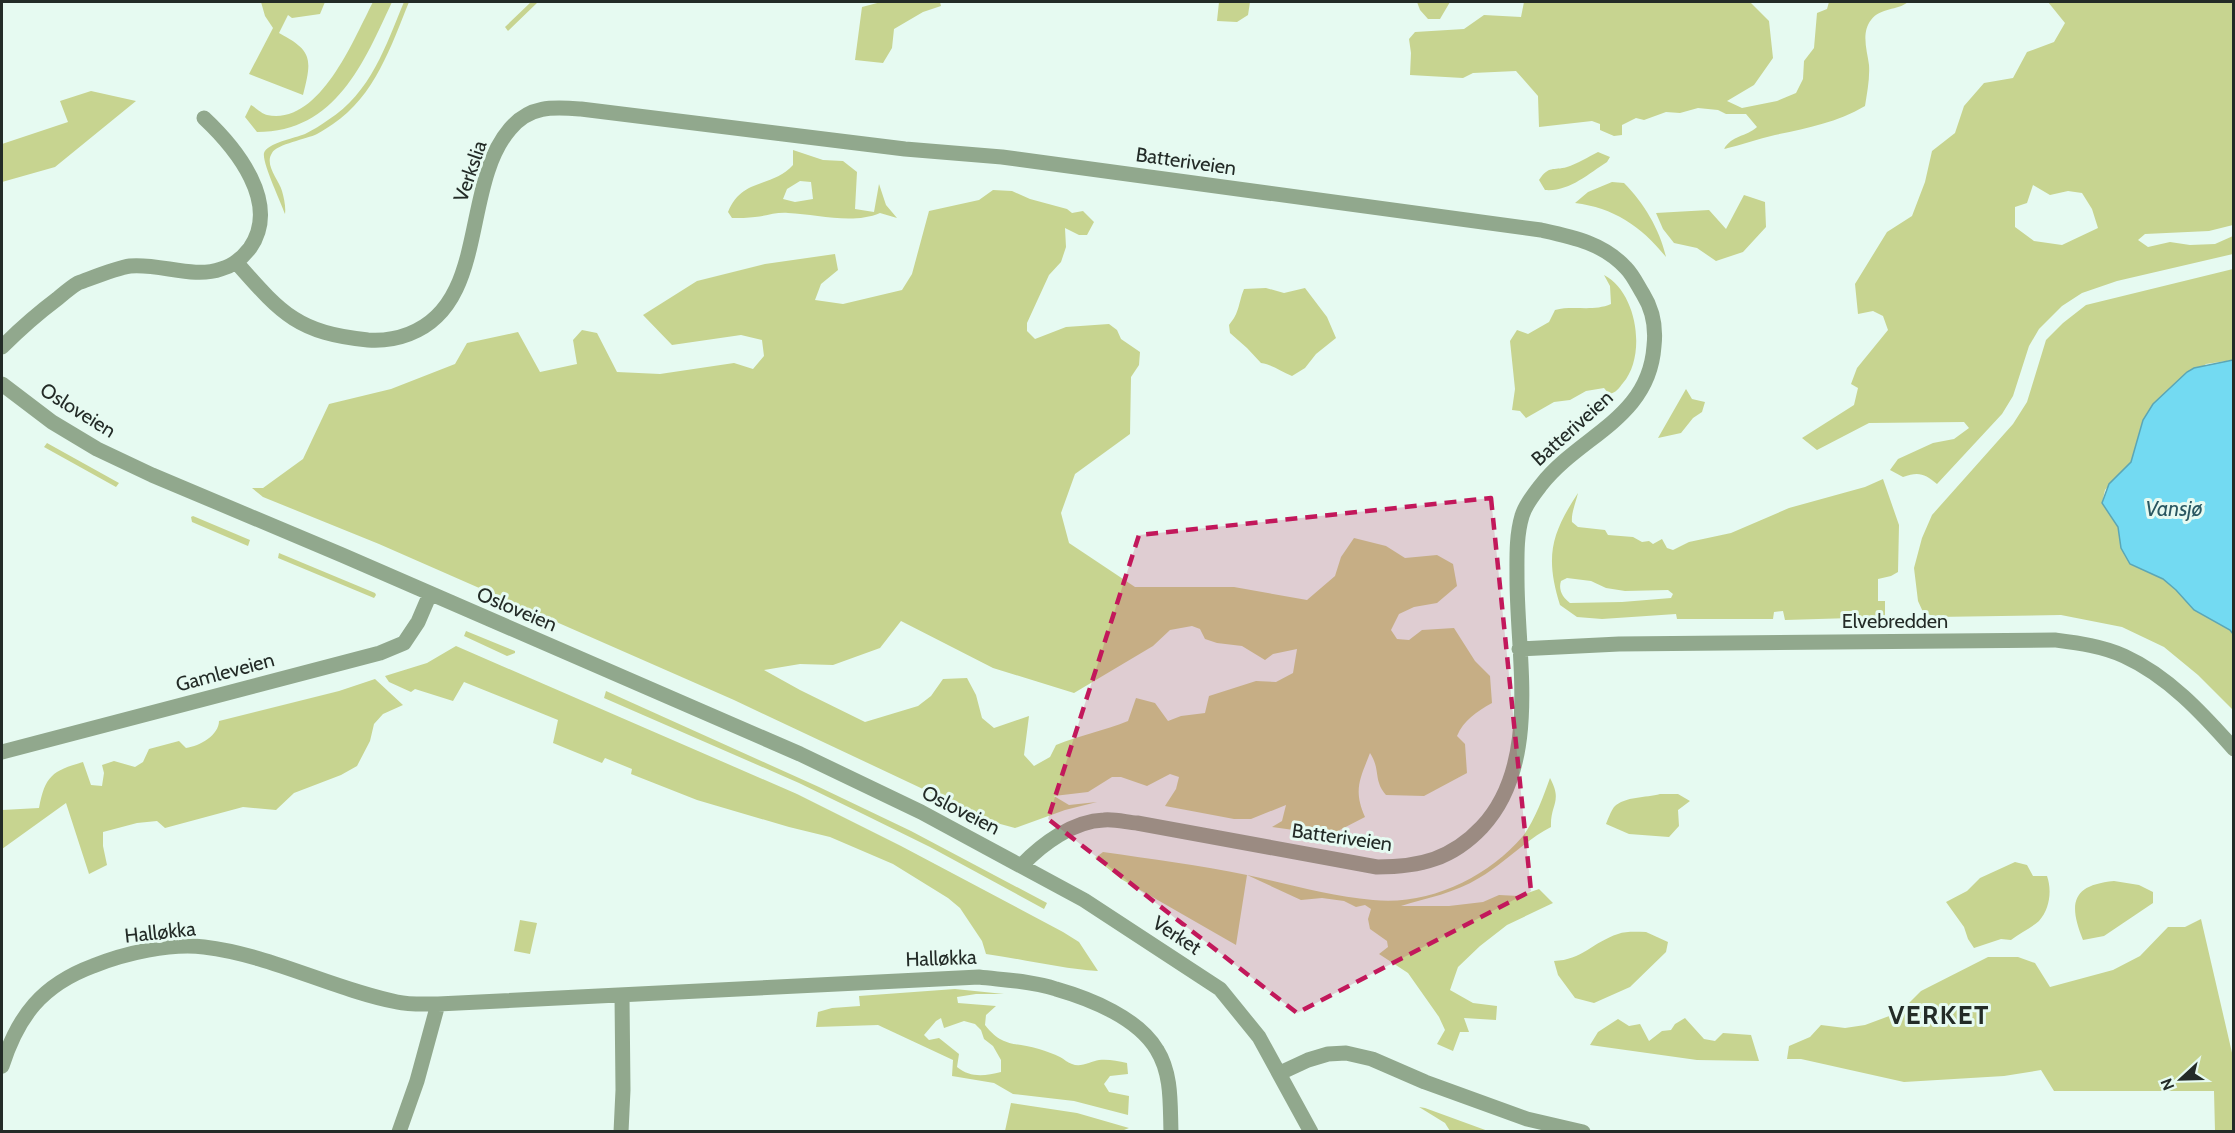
<svg xmlns="http://www.w3.org/2000/svg" width="2235" height="1133" viewBox="0 0 2235 1133" font-family="Cabin,sans-serif">
  <style>
    .green { fill: #c7d490; fill-rule: evenodd }
    .water { fill: #73daf2; stroke: #5ba6b5; stroke-width: 1.5 }
    .lines { fill: none; stroke-linecap: round; stroke-linejoin: round }
    .minor { stroke: #91a88d; stroke-width: 15 }
    .marked { fill: #c2185b; fill-opacity: 0.2; stroke: #c2185b; stroke-width: 4.5; stroke-dasharray: 12 8; stroke-linejoin: round }
    .labels { text-anchor: middle; dominant-baseline: central; stroke-width: 6; stroke-linejoin: round; paint-order: stroke }
    .street-label { font-size: 20px; fill: #232b27; stroke: #e6faf1 }
    .water-label { font-size: 21px; font-style: italic; fill: #2a5761; stroke: #e6faf1 }
    .district-label { font-size: 26px; font-weight: bold; letter-spacing: 1.5px; fill: #232b27; stroke: #e6faf1 }
  </style>
  <rect width="100%" height="100%" fill="#e6faf1"/>
  <path class="green" d="M261,2H325L320,14L292,18L288,15L279,33C313,51 312,59 303,95L249,74L273,28L265,16Z
    M373,2H392C364,62 336,132 257,132L245,117L251,105C256,108 262,114 267,115C320,126 354,38 373,2Z
    M404,2H409C391,46 375,96 333,124C328,127 323,131 317,134C307,139 277,144 272,153C264,165 279,180 282,191C284,198 286,207 285,214C281,202 262,163 264,153C267,143 295,138 305,134C313,130 321,125 328,120C371,93 386,45 404,2Z
    M531,2H538L508,31L505,27Z
    M881,2H940L941,6L923,12L894,29L892,48L883,63L855,60L862,7Z
    M1219,2H1250L1248,15L1237,22L1217,21Z
    M1417,2H1450L1440,19H1428L1420,10Z
    M1524,2H1750L1769,21L1773,58L1754,85L1727,101L1742,108L1777,101L1796,93L1803,79L1804,61L1814,48L1817,13L1827,9L1829,2H1908C1897,11 1881,7 1871,20C1861,33 1867,50 1869,65C1870,78 1867,93 1865,106C1836,123 1807,128 1775,135C1758,139 1741,145 1724,149C1732,135 1746,137 1757,127L1746,114H1726L1718,110L1698,108L1680,113L1666,112L1644,120L1636,118L1622,125V135L1614,136L1600,130V124L1592,121L1539,127L1538,96L1516,71L1473,73L1463,78L1410,75L1411,53L1409,39L1415,32L1464,29L1484,15L1521,17Z
    M2048,2H2233V225L2209,231L2145,234L2138,240L2148,247L2170,242L2190,245L2215,244L2233,236V254L2117,281L2082,293L2062,306L2039,329L2029,346L2013,396L2002,414L1937,484C1925,474 1919,471 1903,477L1890,470L1898,459L1933,443L1954,439L1969,428L1964,422L1869,423L1817,450L1802,438L1854,405L1858,388L1851,384L1857,368L1888,330L1883,316L1873,311L1858,314L1855,284L1887,232L1912,216L1925,182L1932,151L1955,133L1964,106L1984,83L2013,78L2027,52L2054,42L2065,23ZM2033,185L2050,195L2068,191L2082,193L2092,209L2098,228L2062,245L2034,241L2015,227V207L2027,203Z
    M91,91L136,101L55,167L2,182V144L68,122L60,101Z
    M793,150L823,160L843,161L857,172L855,209L874,212L879,184L886,205L897,218L880,213C852,225 817,214 788,213C776,212 766,216 755,217C748,218 739,218 732,218L728,212C742,177 773,188 793,165ZM800,181L811,182L813,199L795,202L783,199L787,189Z
    M1598,152L1610,157L1607,162C1588,174 1569,192 1545,190L1539,180C1549,165 1553,171 1567,167C1577,164 1588,157 1598,152Z
    M1612,182L1624,183C1644,203 1660,230 1666,257C1641,226 1614,208 1575,203L1588,192Z
    M993,190L1012,191L1030,199L1067,209L1072,213L1083,211L1094,222L1087,235H1079L1065,228L1066,247L1061,262L1049,275L1027,323V331L1035,339L1066,327L1109,324L1117,330L1121,339L1140,352L1139,365L1131,377L1130,434L1075,474L1061,513L1069,543L1135,587H1234L1307,600L1335,576L1341,557L1354,538L1386,546L1405,558L1437,555L1453,564L1457,586L1437,603L1414,607L1399,614L1391,630L1397,639L1409,640L1422,630L1454,628L1475,661L1490,676L1492,703C1476,712 1464,720 1457,736L1465,744L1467,773L1424,796L1386,795C1373,780 1381,770 1370,753C1360,779 1353,790 1365,817L1330,835L1272,827L1282,821L1286,805L1251,819H1234L1165,806L1176,789L1179,777L1170,774L1147,786L1121,777H1112L1088,792L1054,796L1069,805L1097,802L1065,810L1015,828L993,822L734,700L379,544L263,497L252,488H263L303,459L329,404L391,389L455,364L467,343L518,332L540,372L577,364L573,340L582,330L597,333L617,372L660,374L734,363L753,369L764,356L762,340L741,335L672,345L643,315L697,281L765,264L835,254L838,270L821,284L815,300L843,304L902,290L912,274L929,211L979,200ZM901,621L993,668L1074,693L1153,646L1170,630L1192,626L1200,629L1205,639L1217,643L1242,646L1265,660L1273,654L1297,649L1293,673L1276,682L1256,681L1209,696L1205,713L1181,716L1168,721L1155,703L1136,698L1128,721C1104,731 1080,735 1056,745L1050,757L1034,766L1024,755L1029,716L994,728L982,718L976,695L967,678L943,679L931,696L918,706L865,722L800,690L764,670L800,664L833,665L880,648Z
    M1744,195L1765,202L1766,227L1743,252L1716,261L1697,248L1674,243L1663,229L1656,213L1709,210L1726,229Z
    M2233,269V360L2206,364L2143,420L2131,462L2105,490L2102,503L2118,527L2134,566L2150,571L2164,580L2176,590L2194,610L2230,630L2233,634V710L2198,675L2164,647L2122,627L2061,615L1935,617L1923,612L1918,601L1914,568L1922,538L1932,515L2013,424L2027,402L2046,340L2063,323L2086,305Z
    M1604,275C1637,292 1647,355 1623,383C1619,388 1616,393 1609,394L1604,388L1586,391L1570,400L1554,402L1526,418L1520,411L1512,410L1515,389L1510,341L1517,330L1528,334L1549,322L1555,310C1573,305 1593,312 1611,304L1610,286Z
    M1266,288L1284,293L1305,288L1327,317L1336,338L1316,354L1305,368L1292,376C1280,371 1273,365 1261,363L1247,348L1230,333L1229,325C1240,312 1238,304 1244,289Z
    M1686,389L1692,399L1705,402L1702,412L1693,418L1681,433L1658,438Z
    M47,443L119,483L116,487L44,447Z
    M1883,479L1899,525L1898,572L1891,576L1878,579V601H1885V617L1785,620L1783,611L1774,612L1773,619H1677L1676,614L1602,619L1577,617L1560,605C1545,557 1551,534 1578,493C1576,502 1571,513 1572,522L1578,527L1605,530L1608,535L1633,537L1642,542L1649,541L1653,544L1662,539L1667,548L1673,550L1689,542L1731,533L1789,508L1865,487ZM1567,578L1591,581L1606,588L1625,591L1668,590L1673,594L1671,598L1622,602L1570,603C1563,598 1558,590 1561,581Z
    M193,516L250,540L248,546L192,522L191,517Z
    M279,553L375,593L376,595L374,598L278,558Z
    M466,631L515,651V653L507,656L464,636Z
    M456,646L797,794L901,846L1063,932L1079,942L1098,971C1061,969 1023,959 986,954L982,941L960,908L948,898L893,864L830,837L789,827L697,800L631,774L632,769L605,758L602,763L553,743L558,720L464,682L453,701L415,689L411,692L389,682L385,676L427,663Z
    M375,679L403,705L383,714L374,724L370,741L357,766L341,775L294,793L276,810L243,807L165,828L157,821L137,823L103,832V846L107,865L89,874L66,803L2,849V810L39,808C45,776 52,771 83,762L91,785L102,786L104,773L102,765L114,761L135,767L143,762L149,749L179,741L186,748C200,746 219,735 219,721L339,691Z
    M606,691L819,787L911,831L1047,903L1044,909L930,847L863,814L799,783L604,698Z
    M1550,778C1563,802 1550,804 1551,827C1524,841 1505,863 1479,878C1455,893 1427,898 1401,906H1449L1483,902L1499,895L1519,896L1539,889L1553,903L1507,925L1480,946L1458,967L1450,990L1473,1003L1497,1006L1496,1020L1464,1018L1469,1032H1460L1453,1051L1437,1044L1445,1030L1439,1017L1408,973L1379,954L1388,947L1387,941L1370,929L1368,919L1371,909L1365,905L1356,907L1344,901L1322,898L1301,900L1247,875L1236,945L1121,879L1095,858L1103,852C1151,859 1200,865 1247,875C1289,884 1330,896 1373,900C1428,906 1487,878 1523,836C1534,822 1544,795 1550,778Z
    M1660,794H1678L1690,801L1678,810L1679,826L1669,837L1629,834L1606,824C1608,819 1611,811 1614,807C1625,796 1646,798 1660,794Z
    M2015,862L2027,865L2033,876H2047C2052,890 2050,909 2039,921C2031,928 2020,933 2011,940L2001,939L1974,948L1968,939L1964,927L1946,902L1967,891L1980,878Z
    M2114,881L2139,885L2153,892V903L2104,936L2083,940C2068,903 2072,885 2114,881Z
    M2201,919L2233,1057V1131H2215L2214,1091H2054L2041,1070L2004,1076L1904,1082L1801,1059H1787L1789,1046L1810,1037L1821,1025L1845,1028L1865,1025L1900,1012L1921,991L1988,957H2018L2035,963L2050,987L2113,970L2140,956L2168,927H2185Z
    M520,920L537,923L530,954L514,951Z
    M1646,932L1668,942L1666,952L1630,987L1594,1003L1575,998L1558,975L1554,961C1582,960 1593,942 1618,934C1626,931 1637,932 1646,932Z
    M955,989L1004,994H976L957,997L958,1003L996,1006L986,1015L985,1025C1003,1048 1015,1042 1039,1049C1046,1051 1054,1054 1060,1057C1064,1059 1068,1063 1072,1064C1081,1068 1091,1061 1099,1060C1109,1059 1117,1061 1127,1063L1128,1074L1110,1076L1104,1084L1109,1092L1129,1096L1128,1115L1074,1101L1013,1094L994,1083L952,1076L953,1060L878,1025L816,1027L818,1012L832,1008L860,1006L859,996ZM941,1018L944,1028L964,1021L975,1024L981,1030L984,1039L993,1046L1001,1060V1072C985,1076 970,1078 957,1067L959,1054L939,1038L929,1040L924,1035L936,1021Z
    M1685,1018L1704,1039L1715,1041L1723,1033L1751,1035L1759,1061L1697,1060L1590,1045L1598,1032L1618,1019L1629,1026L1640,1024L1649,1041L1662,1031L1671,1030L1675,1024Z
    M1011,1103L1077,1113L1129,1128L1119,1132L1005,1131Z
    M1419,1107L1425,1108L1488,1131H1450L1445,1123Z"/>
  <path class="water" d="M2233,360H2234L2233,634L2230,630L2194,610L2176,590L2163,579L2130,564L2121,548L2118,527L2102,503L2109,484L2131,462L2143,420L2153,404L2187,372L2194,368Z"/>
  <g class="lines">
    <path class="minor" d="M236,262C281,313 297,333 368,340C382,341 396,339 409,334C489,304 461,186 510,129C530,105 553,107 581,109L905,149L1002,157L1541,230C1573,237 1603,243 1626,268C1633,275 1638,286 1643,294C1653,310 1656,328 1654,346C1649,419 1580,435 1541,485C1534,494 1525,505 1522,516C1516,536 1517,558 1517,579C1517,658 1541,764 1482,827C1452,859 1420,867 1377,867L1137,823C1126,822 1114,819 1104,820C1073,821 1042,844 1022,865
      M2,347C19,330 37,314 57,299C63,294 71,287 78,283C92,278 116,268 130,266C160,263 193,279 221,269C233,266 243,257 250,248C281,203 236,148 204,118
      M2,384L52,422L97,449L152,475L342,555L800,754L921,812L1084,900L1220,989L1259,1037L1311,1132
      M1519,649L1619,644L2055,640C2078,643 2102,646 2124,656C2168,676 2202,713 2234,749
      M2,752L380,653L404,643L418,622L430,594
      M2,1066C18,1016 42,985 93,966C125,953 170,943 204,947C271,955 332,989 397,1002C410,1005 425,1004 438,1004L979,977C1004,980 1032,981 1056,989C1091,999 1138,1018 1157,1050C1172,1074 1170,1104 1171,1132
      M1280,1073L1308,1060L1328,1054L1346,1053L1372,1059L1425,1082L1527,1119L1583,1132
      M399,1132L417,1081L438,1004
      M621,1132L623,1090L622,995"/>
  </g>
  <path class="marked" d="M1491,498L1531,891L1297,1013L1048,819L1139,535Z"/>
  <g class="labels">
    <g class="street-label">
      <text transform="translate(1186 161) rotate(8)">Batteriveien</text>
      <text transform="translate(470 171) rotate(-71)">Verkslia</text>
      <text transform="translate(78 410) rotate(32)">Osloveien</text>
      <text transform="translate(1572 428) rotate(-42)">Batteriveien</text>
      <text transform="translate(517 609) rotate(23)">Osloveien</text>
      <text x="1895" y="621">Elvebredden</text>
      <text transform="translate(225 672) rotate(-15)">Gamleveien</text>
      <text transform="translate(961 810) rotate(27)">Osloveien</text>
      <text transform="translate(1342 837) rotate(8)">Batteriveien</text>
      <text transform="translate(160 932) rotate(-6)">Halløkka</text>
      <text transform="translate(1177 935) rotate(33)">Verket</text>
      <text transform="translate(941 958) rotate(-2)">Halløkka</text>
    </g>
    <g class="water-label">
      <text x="2174" y="508">Vansjø</text>
    </g>
    <g class="district-label">
      <text x="1939" y="1015">VERKET</text>
    </g>
  </g>
  <rect width="2235" height="1133" fill="none" stroke="#232b27" stroke-width="6"/>
  <g transform="translate(2181 1079) rotate(248)" stroke="#e6faf1" stroke-width="4.5" paint-order="stroke">
  <path d="M0-4.5L10 22L0 15L-10 22Z" fill="#232b27"/>
  <text y="-9" font-size="16" font-weight="bold" text-anchor="middle" fill="#232b27">N</text>
  </g>
</svg>
